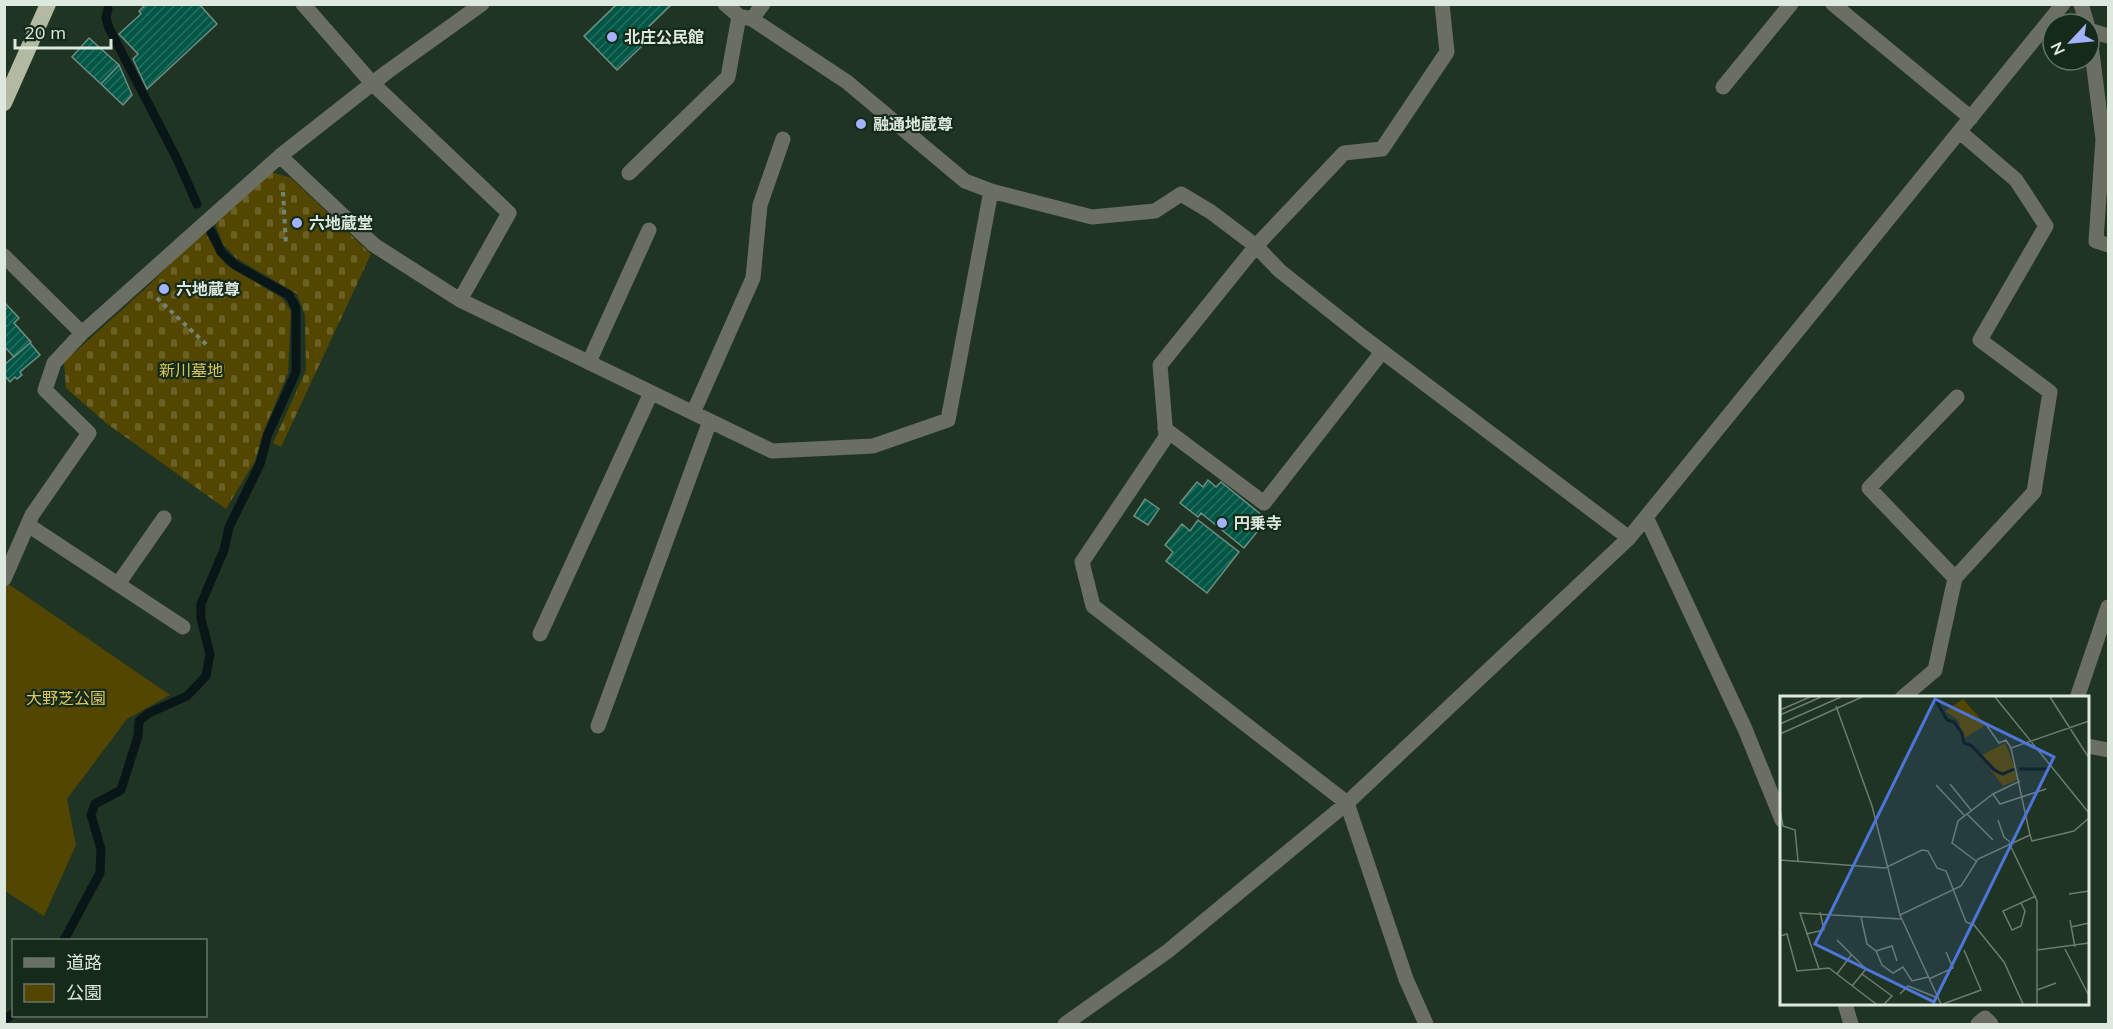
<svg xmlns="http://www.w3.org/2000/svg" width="2113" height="1029" viewBox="0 0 2113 1029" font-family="Mulish,'Noto Sans JP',sans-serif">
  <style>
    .cemetery { fill: url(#cemetery-stones) }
    .park { fill: #524601 }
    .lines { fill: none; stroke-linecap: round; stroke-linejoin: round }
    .stream { stroke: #091617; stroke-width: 9 }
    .building { fill: url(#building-hatch); stroke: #6d8e83; stroke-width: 1.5 }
    .path { stroke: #738475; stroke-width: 4; stroke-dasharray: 4.5 4.5; stroke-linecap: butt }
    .service { stroke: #6b6f63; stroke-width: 15 }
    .minor { stroke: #6b6f63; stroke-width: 15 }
    .trunk { stroke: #b2baa1; stroke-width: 16 }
    .poi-dot { fill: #a2b2fd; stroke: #162a19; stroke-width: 2 }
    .labels { text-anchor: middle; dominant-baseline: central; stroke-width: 4.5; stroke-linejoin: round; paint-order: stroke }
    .poi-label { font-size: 16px; font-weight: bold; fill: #dde9de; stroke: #162a19; text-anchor: start }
    .park-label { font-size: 16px; fill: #dcc65f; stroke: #162a19 }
    .inset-river { fill: none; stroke: #091617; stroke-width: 3 }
    .inset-road { fill: none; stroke: #6c7c6e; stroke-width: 1.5 }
    .view { fill: #4d75da; fill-opacity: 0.15; stroke: #4d75da; stroke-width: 3 }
    .inset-edge { fill: none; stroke: #dde9de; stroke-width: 3 }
  </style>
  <defs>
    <pattern id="cemetery-stones" width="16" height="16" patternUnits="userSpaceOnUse" patternTransform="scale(1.5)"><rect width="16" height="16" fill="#524601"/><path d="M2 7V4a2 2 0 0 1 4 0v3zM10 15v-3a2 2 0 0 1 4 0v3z" fill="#6a6126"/></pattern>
    <pattern id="building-hatch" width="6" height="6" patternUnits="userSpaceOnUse" patternTransform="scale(1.5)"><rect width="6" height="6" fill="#025645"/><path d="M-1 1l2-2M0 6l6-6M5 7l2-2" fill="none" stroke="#266e5f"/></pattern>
  </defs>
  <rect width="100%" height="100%" fill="#203423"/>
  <path class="cemetery" d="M271,172L291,178L371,254L281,447L273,443L306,370L305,315L297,294L236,258L223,244L215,223Z
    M204,231L225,264L282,298L291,311L288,373L263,433L255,461L226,509L106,423L66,388L64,362L146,288Z"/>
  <path class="park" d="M4,581L170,695L127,719L67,799L76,845L44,916L5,891Z"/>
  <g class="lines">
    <path class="stream" d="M108,9L106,18L109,28L177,159L197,204
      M64,940L100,873L101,849L91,815L95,804L121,790L138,736L139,721L149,713L187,696L206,676L210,654L201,619V604L224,550L229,527L260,464L268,434L296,372V308L289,295L235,265L221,252L211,231
      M4,1020L14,1013"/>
  </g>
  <path class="building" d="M146,4H199L217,24L147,89L133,59L138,54L119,34L141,14L139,11Z
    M617,4H672L636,39L642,46L617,70L584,36Z
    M89,38L119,65L101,84L72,57Z
    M119,65L132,95L123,105L101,84Z
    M4,302L19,318L14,323L31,342L14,357L4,346Z
    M30,343L40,355L20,372L22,375L17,379L15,377L10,382L4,375V365Z
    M1208,480L1216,487L1221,482L1263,516L1261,519L1265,522L1244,548L1201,513L1198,517L1180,503L1197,482L1203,487Z
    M1145,499L1159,509L1148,525L1134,516Z
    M1198,520L1239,552L1207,593L1166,561L1173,552L1165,545L1182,524L1190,531Z"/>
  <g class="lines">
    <path class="path" d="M283,192L286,244
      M157,298L209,347"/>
    <path class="service" d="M589,362L649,230
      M1165,429L1264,503L1382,352
      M28,525L183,627
      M118,584L164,518"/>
    <path class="minor" d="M303,4L372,83L509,213L460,300
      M725,4L739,16L752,19L847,82L965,181L991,191L1092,217L1155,211L1181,194L1211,212L1256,246L1280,271L1363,337L1629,538
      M1833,4L1971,118
      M2081,4L2087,24
      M752,19L763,4
      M2089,29L2103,139L2096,241L2108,245
      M2089,30L2108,36
      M1723,87L1791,4
      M280,156L374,245L460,300L772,451L873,446L948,420L991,191
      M629,173L728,77L739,16
      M4,256L82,333L280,156L387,72L482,4
      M693,413L753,278L760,205L783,139
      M1646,517L1745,729L1782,820
      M1955,578L1869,488L1957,397
      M4,579L32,515L89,433L45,390L54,363L82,333
      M540,634L651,393
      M1902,698L1935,670L1955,578L2034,492L2050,392L1980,340L2046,226L2016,180L1960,132
      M2077,698L2108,607
      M598,726L710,421
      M2088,746L2108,750
      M1845,1004L1851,1024
      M1065,1024L1168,951L1347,803L1629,538L2063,4
      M1426,1024L1406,979L1347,803L1093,606L1082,562L1166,437L1160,365L1256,246L1344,153L1382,149L1447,52L1442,4
      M1978,1024L1985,1018L1991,1024"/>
    <path class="trunk" d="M4,103L48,4"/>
  </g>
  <g class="poi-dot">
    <circle cx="612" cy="37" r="6"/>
    <circle cx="861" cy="124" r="6"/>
    <circle cx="297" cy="223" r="6"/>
    <circle cx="164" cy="289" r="6"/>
    <circle cx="1222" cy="523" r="6"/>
  </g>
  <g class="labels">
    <g class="poi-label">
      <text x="624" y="37">北庄公民館</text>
      <text x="873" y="124">融通地蔵尊</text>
      <text x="309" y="223">六地蔵堂</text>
      <text x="176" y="289">六地蔵尊</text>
      <text x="1234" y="523">円乗寺</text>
    </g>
    <g class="park-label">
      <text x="191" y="370">新川墓地</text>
      <text x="66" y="698">大野芝公園</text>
    </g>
  </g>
  <g transform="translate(1780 696)">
    <rect width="309" height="309" fill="#203423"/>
    <path d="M225,47L235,72L221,77L202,59ZM206,68L220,79L233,73L239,83L223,90Z" fill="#524601"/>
    <path d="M183,3L206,29L184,42L178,24L165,15Z" fill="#524601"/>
    <path class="inset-river" d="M154,1L167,24L174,26L182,37L184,47L192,50L214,74L223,78L234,73M239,73H267"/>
    <path class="inset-road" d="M215,1L309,117M270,1L309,62M56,10L92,110L120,219L161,308M0,14L30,1M0,19L41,1M205,27L219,47L226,44L231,52M0,28L61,1M0,38L82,1M170,88L191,114M156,89L185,120M213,98L220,108L266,93M0,114L3,130L15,134L18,165M187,118L213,144M218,124L224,141L230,146M250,139L252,145L294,135L309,122M229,147L257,205V308M0,164L105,172L142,154L148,155L157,172L166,175L186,226L194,229L224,266L243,308M196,165L172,147L178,125L213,98L240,85M289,198L309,195M241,207L245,215L241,230L232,234L223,215L256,200M120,219L181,190L198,163L250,139L231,52L309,25M81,221L87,248L96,255L102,269L113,277L123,271L132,285L148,281M290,224L295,251M291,231L309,227M26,238L44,234L40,216M0,240L7,238L17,275L39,273M57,244L86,273L72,290M285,253L309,300M257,254L309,247M96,255L112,250L117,265M57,278L72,258M82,278L112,300L104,308M149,283L173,272L166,256M257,294L276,287M120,298L128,290L158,302M96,308L49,272L39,273L20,217L121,223M163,308L201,294L184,254"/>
    <path class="view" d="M155,3L274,61L154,306L35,248Z"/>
    <rect width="309" height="309" class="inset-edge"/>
  </g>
  <rect width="2113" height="1029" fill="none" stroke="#dde9de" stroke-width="12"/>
  <rect x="12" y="939" width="195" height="78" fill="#162a19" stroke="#667668" stroke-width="1.5"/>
  <rect x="24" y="958" width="30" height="9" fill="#6b6f63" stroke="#667668" stroke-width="1.5"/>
  <text x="66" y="969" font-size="18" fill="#dde9de">道路</text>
  <rect x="24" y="984" width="30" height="18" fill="#524601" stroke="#667668" stroke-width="1.5"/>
  <text x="66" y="999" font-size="18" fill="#dde9de">公園</text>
  <g transform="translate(2071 42) rotate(244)"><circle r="28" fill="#162a19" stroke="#667668" stroke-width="1.5"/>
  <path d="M0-4.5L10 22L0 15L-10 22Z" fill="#a2b2fd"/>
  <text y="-9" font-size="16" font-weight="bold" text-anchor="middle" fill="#dde9de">N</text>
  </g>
  <path d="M15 39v9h96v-9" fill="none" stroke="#dde9de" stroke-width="3"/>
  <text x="24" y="39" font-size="18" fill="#dde9de" stroke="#162a19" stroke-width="4.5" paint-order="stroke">20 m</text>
</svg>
